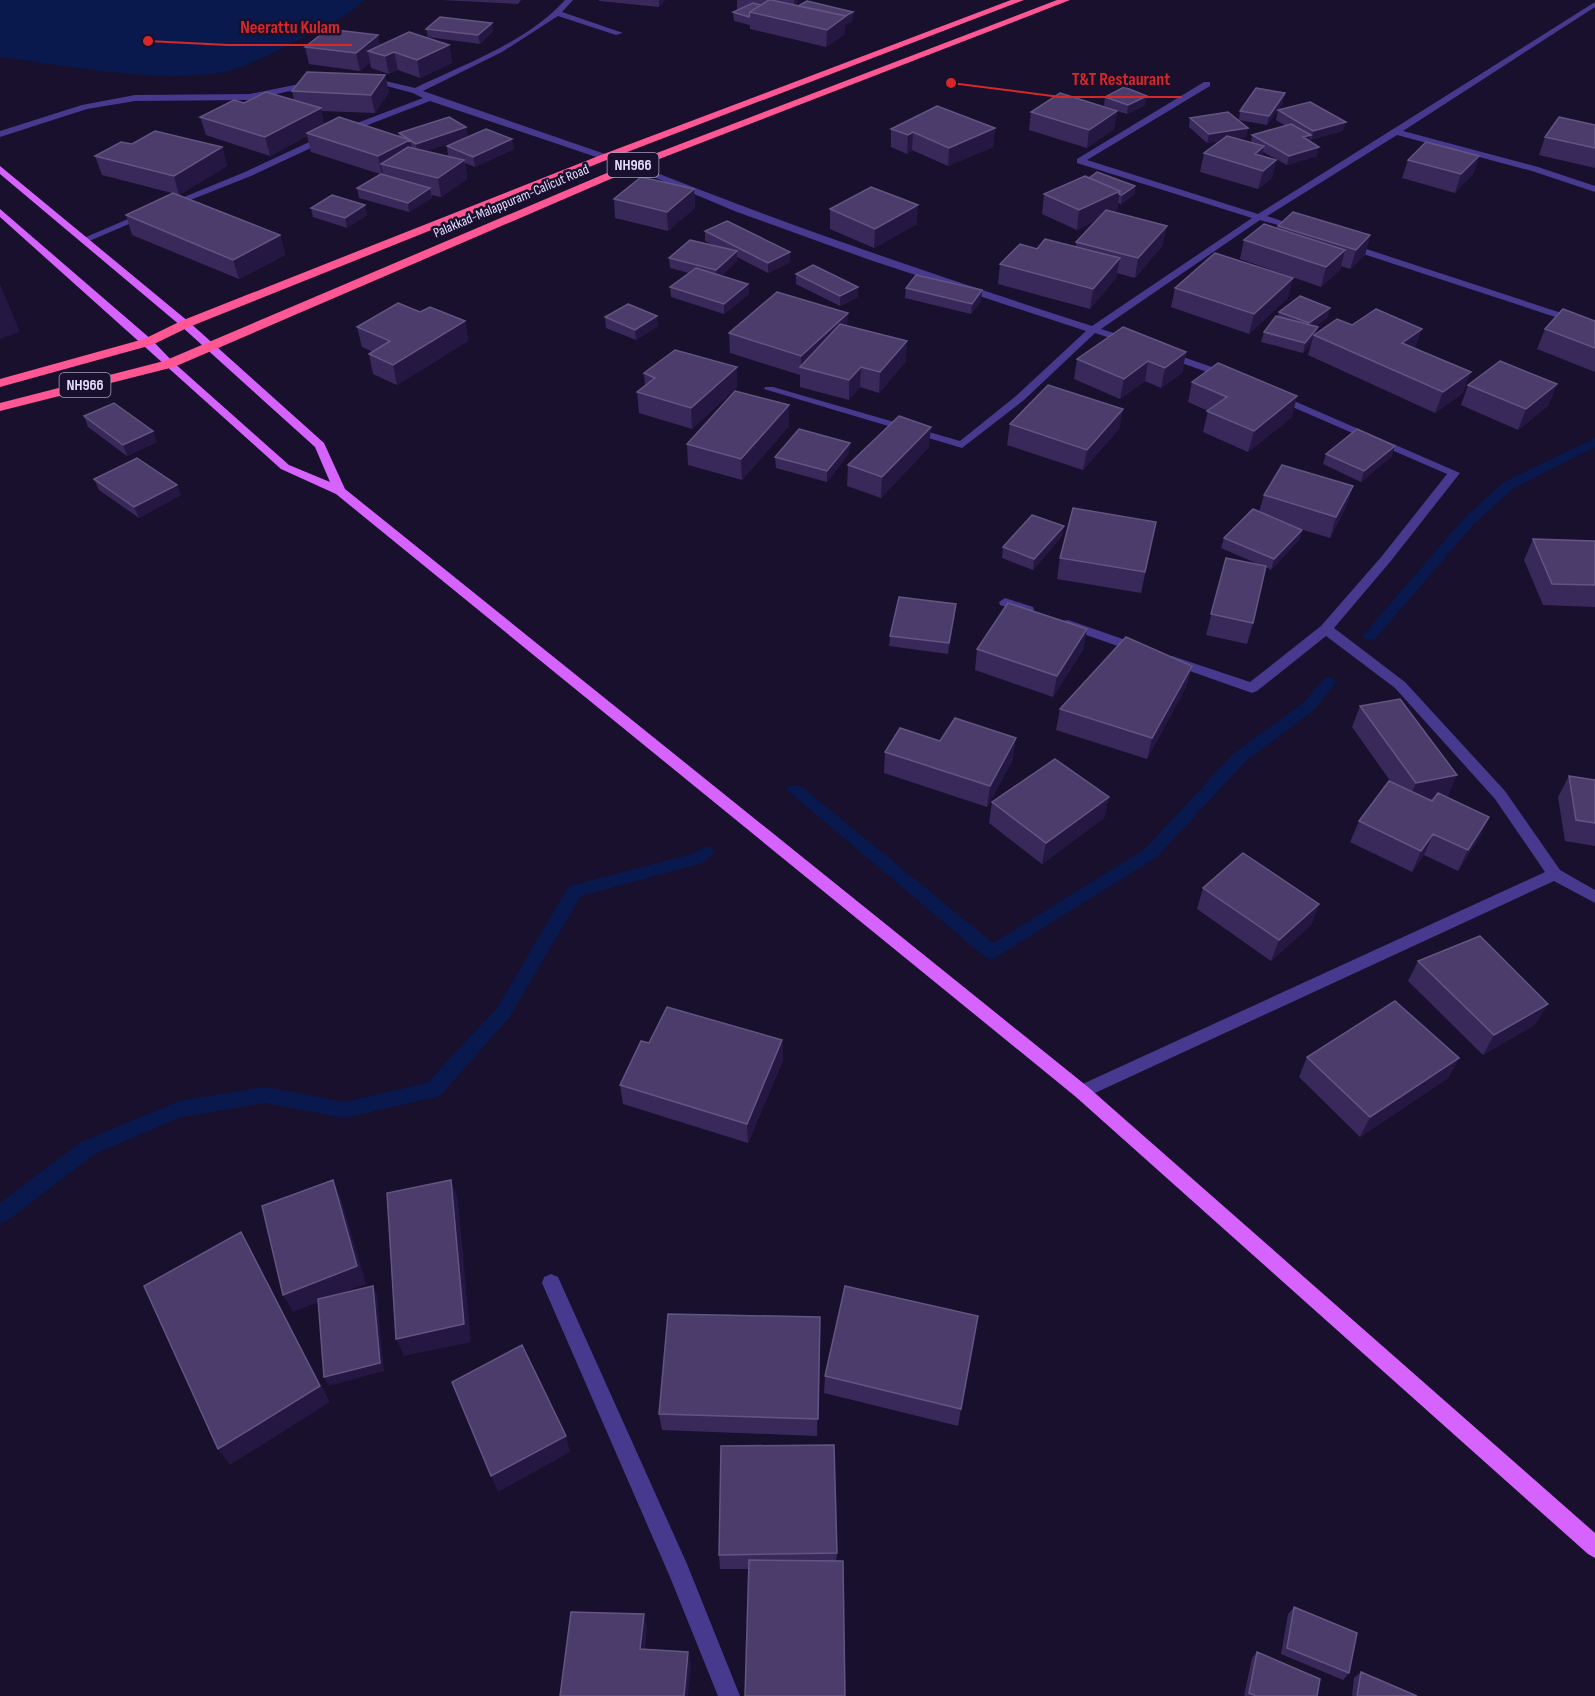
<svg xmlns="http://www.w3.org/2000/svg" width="1595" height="1696" viewBox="0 0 1595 1696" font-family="'Sofia Sans Condensed',sans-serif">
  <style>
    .water { fill: #09194d }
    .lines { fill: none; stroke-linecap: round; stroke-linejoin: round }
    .stream { fill: #09194d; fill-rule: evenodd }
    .minor { fill: #47398d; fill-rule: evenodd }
    .major { fill: #d763ff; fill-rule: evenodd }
    .highway { fill: #ff5793; fill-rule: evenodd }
    .wall { fill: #39295a }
    .shaded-wall { fill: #241741 }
    .building { fill: #4b3c6c; stroke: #635583; stroke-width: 1.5 }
    .labels { text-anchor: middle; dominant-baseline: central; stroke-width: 5; stroke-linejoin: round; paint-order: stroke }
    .far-street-label { font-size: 14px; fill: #e4dcff; stroke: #18102d }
    .shield { fill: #18102d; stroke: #a79fc0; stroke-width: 1.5 }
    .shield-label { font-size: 15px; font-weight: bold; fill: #e4dcff }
    .leader { fill: none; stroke: #d62828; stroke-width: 2 }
    .callout-dot { fill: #d62828; stroke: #18102d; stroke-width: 2 }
    .callout-label { font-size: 18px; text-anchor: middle; font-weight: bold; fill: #d62828; stroke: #18102d; stroke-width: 5; stroke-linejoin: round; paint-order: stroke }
  </style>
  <rect width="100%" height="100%" fill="#18102d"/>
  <path class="water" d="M0,0H364C346,18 321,29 298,40C273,52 246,69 218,73C147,82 71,66 0,57Z"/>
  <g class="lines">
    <path class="stream" d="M1595,438V447L1514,488L1475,523L1375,639H1365L1363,636L1365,633L1465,517L1504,482Z
      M1330,677L1337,682L1313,711L1245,762L1157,857L992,960L986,958L787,790L789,786H801L993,943L1145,849L1233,754L1303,703L1325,678Z
      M706,846L712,848L714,852L703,863L581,896L509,1018L440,1096L344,1118L265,1103L181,1117L95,1154L7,1221L0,1224V1203L81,1142L179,1101L265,1087L344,1102L427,1083L497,1008L569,886L692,854Z"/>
    <path class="minor" d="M565,0H573L562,12L623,33L616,35L558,16L502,52L423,91L608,155V159H602L430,101L326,141L251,176L170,208L162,206L245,172L320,137L423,98L413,93L364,80V76L415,88C465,64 527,42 565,0Z
      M1595,2V7L1403,131L1538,167L1595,186V192L1532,171L1397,135L1267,216L1302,228V232L1260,220L1101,329L1133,339V343H1125L1095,333L1024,400L962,448L764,389L765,387H773L960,441L1016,396L1086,331L870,260L737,212L627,166L635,164C785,225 938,276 1092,326L1252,218L1077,163V159L1204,82H1210V86L1087,160L1258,214Z
      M314,81H317V85L250,100L135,101L87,109L0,137V131L82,105L135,95L250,94Z
      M142,213L150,215L87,242L79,240Z
      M1348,243L1595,324V330L1345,248L1343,246Z
      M1166,351L1232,374L1233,376L1232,378H1224L1162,356V352Z
      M1278,394L1460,473L1390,562L1334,628L1405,682L1505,791L1560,870L1595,890V903L1554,881L1082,1099L1076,1097L1073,1092L1076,1087L1545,872L1495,799L1395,688L1326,636L1257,691L1252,693L1167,663L1165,660L1172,656L1250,682L1321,626L1382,556L1447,474L1274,399L1272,397Z
      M1005,598L1033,607L1034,610L1028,614L1000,605L999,602Z
      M1068,620L1143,646L1145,649L1138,653L1063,627L1061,624L1063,621Z
      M551,1274L558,1277L687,1564L740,1696H718L670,1577L542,1283L544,1277Z"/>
    <path class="major" d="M0,166L189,322L324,443L345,489L1088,1087L1595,1533V1558L1588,1554L1076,1097L336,494L281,469L0,217V209L152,340L173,362L289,465L330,482L315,447L181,326L0,174Z"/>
    <path class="highway" d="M1011,0H1024L609,159L189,327L152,345L0,387V379L144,339L181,321L601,155Z
      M1057,0H1070L636,168L174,367L0,411V403L164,361L628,164Z"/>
  </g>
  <path class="wall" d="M441,0H521L518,4Z
    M599,0H665L659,7L599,1Z
    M737,0H798L796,6L853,12L852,21L845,25V34L826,47L750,29V25L734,21L733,12L738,10L737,9Z
    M426,29L493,31L480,44L428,37Z
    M380,45H449L452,63L420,78L398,70L389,74L371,68L370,62L360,71L309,64L305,47Z
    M385,75L389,92L375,113L321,111L324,124L399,136V133L466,127L468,137L426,151L451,157L448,156L447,146L514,149L475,167L465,163L467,179L441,197L432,195V198L409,212L359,198L357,188L380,174L311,152L307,136L270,156L206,135L200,117L244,103L294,100L292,91Z
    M1147,96L1145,105L1127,114L1117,111L1114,129L1087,148L1029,130L1031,112L1113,109L1104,106L1105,97Z
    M1283,103L1267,125L1239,120L1240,111Z
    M1278,110L1343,131L1310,140V141L1317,156L1287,165L1263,152L1262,156L1276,160L1272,178L1258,189L1200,172L1204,153L1219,141L1207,143L1189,127L1190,118L1248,128L1246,137L1237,138L1251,143L1252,135L1286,126L1276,120Z
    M1595,125V168L1539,155L1545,137Z
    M995,128L993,147L948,166L912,150L907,154L891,147V129Z
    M132,144L222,147L227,166L179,195L174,193L280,235L285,255L239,279L132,235L126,215L172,193L102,175L95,156Z
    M1479,156L1473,174L1455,193L1402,178L1408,160Z
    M1089,178L1135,186L1134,195L1121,204L1118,203L1117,210L1112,212L1163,245L1135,278L1117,273L1116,278L1090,309L998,284L1000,264L1037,249L1076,247V242L1098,219L1077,230L1042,214L1044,194Z
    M694,189L695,208L668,231L615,218L614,199Z
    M311,208L367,215L347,228L313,217Z
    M830,209L917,224L874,248L830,229Z
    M1278,226L1370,235L1365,255L1350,269L1341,266L1340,270L1321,287L1240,259L1244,240L1277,228Z
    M705,231L790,262L768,273L737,257V261L721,276L748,284L749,294L724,314L671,297L670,287L689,273L670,268L669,258L715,246L705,241Z
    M796,274L858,297L840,306L796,284Z
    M906,288L982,290L981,301L971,314L905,298Z
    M1175,288L1288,298L1249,334L1171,307Z
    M1330,308L1327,318L1316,326V333L1352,325L1416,349L1463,393L1435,413L1308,355L1312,341L1303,353L1261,342L1264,332L1278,316L1279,312Z
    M420,312L465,321L468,341L397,385L373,374L369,354L373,352L362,347L357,327Z
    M605,317L658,326L636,340L606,328Z
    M1595,321V372L1537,349L1545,329Z
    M848,326L906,361L879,393L860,387L849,400L800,387V375L730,353L729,333Z
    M1186,352L1182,373L1161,388L1145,381L1120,399L1074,379L1077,359Z
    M737,367V387L692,429L639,413L637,392L645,386L644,373Z
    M1192,382L1292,417L1248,452L1203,432L1208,411L1188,402Z
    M1468,385L1549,405L1518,430L1461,405Z
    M789,405V426L742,480L688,465L687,444Z
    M1123,409L1119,429L1083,470L1007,445L1010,424Z
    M84,416L157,442L127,456L88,427Z
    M929,447L881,498L847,486L848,465Z
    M849,453L827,482L776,468L775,457Z
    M1326,454L1392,456L1361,482L1323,464Z
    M94,479L181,495L139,518L99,490Z
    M1353,486L1346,507L1330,538L1297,528L1302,530L1299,540L1271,570L1266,567L1253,623L1247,644L1206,635L1226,558L1258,564L1221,548L1224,538L1259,512L1264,495Z
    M1156,522L1141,593L1057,579L1060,558Z
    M1062,536L1033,570L1002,558L1003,547Z
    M1533,539L1595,541V607L1543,605L1524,560Z
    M955,615L948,654L889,646L890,636Z
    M1087,629L1083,650L1053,697L975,670L977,649Z
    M1192,666L1186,687L1147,759L1056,730L1060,709Z
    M1360,706L1448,796L1446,797L1489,817L1479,838L1458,871L1424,855L1412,872L1350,842L1359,821L1391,782L1352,727Z
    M940,741L1013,759L987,807L884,773L885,752Z
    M1569,776L1595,780V846L1565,841L1558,797Z
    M1109,797L1104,818L1042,864L989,823L992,802Z
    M1203,888L1319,904L1311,925L1271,961L1197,909Z
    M1418,961L1536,1024L1483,1055L1408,981Z
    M782,1040L783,1060L748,1143L623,1104L620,1085L649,1043Z
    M1307,1057L1459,1058L1448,1078L1360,1137L1299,1077Z
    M978,1316L958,1426L824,1393L825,1376Z
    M820,1317L817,1436L662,1430L659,1414Z
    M837,1553L836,1561L749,1569H720L719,1555Z
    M1294,1607L1349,1673L1343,1680L1281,1654L1288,1614Z
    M1257,1652L1317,1696H1244L1252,1658Z
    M1361,1672L1417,1696H1352L1354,1678Z"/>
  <path class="shaded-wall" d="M659,0H665L659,7Z
    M794,0H798L794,12Z
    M853,12L852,21L845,25V34L826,47L827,30Z
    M492,23L493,31L480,44L478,35Z
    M378,35L382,52L368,51L370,62L360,71L356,53Z
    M449,45L452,63L420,78L417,60Z
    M394,52L398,70L389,74L385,56Z
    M385,75L389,92L375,113L371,95Z
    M1285,93L1283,103L1267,125L1269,116Z
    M1147,96L1145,105L1127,114L1128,105Z
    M321,108L325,126L307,133V136L270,156L265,137Z
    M1117,111L1114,129L1087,148L1089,130Z
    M1346,122L1343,131L1311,140L1313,131Z
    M466,127L468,137L417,154L416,144Z
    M995,128L993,147L948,166L949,148Z
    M1248,128L1246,137L1207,143L1209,134Z
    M913,132L912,150L907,154L908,135Z
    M1311,135L1309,144L1303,137Z
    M512,139L514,149L475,167L473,157Z
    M410,140L414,158L381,164L383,175H382L378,156Z
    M1264,146L1260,165L1255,154Z
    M222,147L227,166L179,195L174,176Z
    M1319,147L1317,156L1287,165L1289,156Z
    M1479,156L1473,174L1455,193L1461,174Z
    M464,160L467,179L441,197L438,178Z
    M1276,160L1272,178L1258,189L1263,171Z
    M1135,186L1134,195L1121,204L1122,195Z
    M430,188L432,198L409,212L408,203Z
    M694,189L695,208L668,231L667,212Z
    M1120,191L1117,210L1077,230L1079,210Z
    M365,205L367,215L347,228L345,218Z
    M918,205L917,224L874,248L875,229Z
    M1167,226L1163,245L1135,278L1138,258Z
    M280,235L285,255L239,279L233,260Z
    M1370,235L1365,255L1350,269L1356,250Z
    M1345,250L1340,270L1321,287L1326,267Z
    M737,251V261L716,280V270Z
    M790,252V262L768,273V263Z
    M1120,258L1116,278L1090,309L1093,289Z
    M1293,278L1288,298L1249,334L1254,314Z
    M0,284L20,332L0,339Z
    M748,284L749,294L724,314V304Z
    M858,287V297L840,306V296Z
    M982,290L981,301L971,314L972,304Z
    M1330,308L1327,318L1306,333L1309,323Z
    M848,313L847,333L801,367V356Z
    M657,316L658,326L636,340L635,330Z
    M465,321L468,341L397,385L393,365Z
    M1318,327L1315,336L1314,335L1312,341L1303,353L1305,343Z
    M1422,329L1415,349L1402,343Z
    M907,341L906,361L879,393L880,372Z
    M1186,352L1182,373L1161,388L1165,368Z
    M1148,361L1145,381L1120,399L1124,379Z
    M737,367V387L692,429L691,408Z
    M861,367L860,387L849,400V380Z
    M1471,372L1463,393L1435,413L1443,392Z
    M1557,384L1549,405L1518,430L1526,409Z
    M1297,396L1292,417L1248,452L1254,431Z
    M789,405V426L742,480L741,459Z
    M1123,409L1119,429L1083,470L1087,450Z
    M931,427L929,447L881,498L882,477Z
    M153,431L157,442L127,456L123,445Z
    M850,443L849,453L827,482V471Z
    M1395,446L1392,456L1361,482L1364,471Z
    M177,485L181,495L139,518L134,507Z
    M1353,486L1346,507L1330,538L1336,517Z
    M1064,526L1062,536L1033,570L1034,559Z
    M1302,530L1299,540L1271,570L1274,559Z
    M956,604L955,615L948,654L949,643Z
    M1087,629L1083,650L1053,697L1057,676Z
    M1192,666L1186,687L1147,759L1152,738Z
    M1016,738L1013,759L987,807L990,786Z
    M1457,775L1448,796L1407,804L1416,783Z
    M1109,797L1104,818L1042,864L1046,843Z
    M1489,817L1479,838L1458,871L1468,850Z
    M1433,834L1424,855L1412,872L1421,851Z
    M1319,904L1311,925L1271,961L1279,940Z
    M1548,1004L1536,1024L1483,1055L1494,1035Z
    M782,1040L783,1060L748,1143L747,1124Z
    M1459,1058L1448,1078L1360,1137L1370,1117Z
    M333,1180L341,1199L366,1284L293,1312L283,1295Z
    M451,1180L458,1199L471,1342L404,1356L396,1339Z
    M241,1232L330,1402L230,1465L218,1449Z
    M373,1286L377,1295L384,1371L329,1386L324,1377Z
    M566,1436L570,1452L498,1492L491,1476Z
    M644,1614L647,1628L644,1661L640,1649Z
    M688,1652L691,1665L688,1696H684Z"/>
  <path class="building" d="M769,0H771L846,16L827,30L750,12Z
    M807,1L853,12L845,16L798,6Z
    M753,3L761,5L750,12L749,17L733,12Z
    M440,17L492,23L478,35L426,29Z
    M328,29L378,35L356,53L305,47Z
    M409,32L449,45L417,60L394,52L385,56L368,51Z
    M307,72L385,75L371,95L292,91Z
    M1124,87L1147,96L1128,105L1105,97Z
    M1256,88L1285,93L1269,116L1240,111Z
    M266,92L321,108L265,137L200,117L234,100L244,103Z
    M1060,93L1117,111L1089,130L1031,112Z
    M1310,102L1346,122L1313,131L1278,110Z
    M937,106L995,128L949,148L913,132L908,135L891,129Z
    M1228,112L1248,128L1209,134L1190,118Z
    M339,117L410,140L378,156L307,133Z
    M449,117L466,127L416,144L409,140H410L399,133Z
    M1559,117L1595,125V148L1545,137Z
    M1291,124L1311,135L1303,137L1319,147L1289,156L1252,135Z
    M486,129L512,139L473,157L447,146Z
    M155,131L222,147L174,176L95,156L121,142L132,144Z
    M1227,136L1264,146L1255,154L1276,160L1263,171L1204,153Z
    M1426,142L1479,156L1461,174L1408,160Z
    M408,147L464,160L438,178L381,164Z
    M1097,172L1135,186L1122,195L1119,194L1120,191L1089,178Z
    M381,174L430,188L408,203L357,188Z
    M1085,176L1120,191L1079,210L1044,194Z
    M641,177L694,189L667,212L614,199Z
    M871,187L918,205L875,229L830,209Z
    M173,193L280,235L233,260L126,215Z
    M332,195L365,205L345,218L311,208Z
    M1106,210L1167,226L1138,258L1076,242Z
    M1293,212L1370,235L1356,250L1278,226Z
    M727,221L790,252L768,263L705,231Z
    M1264,224L1345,250L1326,267L1244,240Z
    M1045,239L1120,258L1093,289L1000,264L1020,244L1037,249Z
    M690,240L737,251L716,270L669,258Z
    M1215,253L1293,278L1254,314L1175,288Z
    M813,265L858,287L840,296L796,274Z
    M696,268L748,284L724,304L670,287Z
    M916,275L982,290L972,304L906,288Z
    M777,292L848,313L801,356L729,333Z
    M1300,296L1330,308L1309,323L1279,312Z
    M398,303L420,312L430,307L465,321L393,365L369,354L390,341L357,327Z
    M628,304L657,316L635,330L605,317Z
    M1376,309L1422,329L1402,343L1471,372L1443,392L1314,335L1337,319L1352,325Z
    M1563,309L1595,321V348L1545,329Z
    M1276,316L1318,327L1305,343L1264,332Z
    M840,324L907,341L880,372L861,367L849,380L800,367Z
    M1123,327L1186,352L1165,368L1148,361L1124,379L1077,359Z
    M675,350L737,367L691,408L637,392L655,378L644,373Z
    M1500,361L1557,384L1526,409L1468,385Z
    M1218,363L1297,396L1254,431L1207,411L1227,397L1192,382Z
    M1048,385L1123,409L1087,450L1010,424Z
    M735,391L789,405L741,459L687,444Z
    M114,403L153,431L123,445L84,416Z
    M899,416L931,427L882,477L848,465Z
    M799,429L850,443L827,471L775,457Z
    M1357,429L1395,446L1364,471L1326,454Z
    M137,458L177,485L134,507L94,479Z
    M1282,465L1353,486L1336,517L1264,495Z
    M1073,508L1156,522L1145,572L1060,558Z
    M1253,509L1302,530L1274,559L1224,538Z
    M1032,515L1064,526L1034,559L1003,547Z
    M1533,539L1595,541V585L1552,584Z
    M1226,558L1266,566L1253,623L1211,614Z
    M899,597L956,604L949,643L890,636Z
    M1008,603L1087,629L1057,676L977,649Z
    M1126,637L1192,666L1152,738L1060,709Z
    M1400,699L1457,775L1416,783L1360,706Z
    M955,718L1016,738L990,786L885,752L900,728L940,741Z
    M1055,759L1109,797L1046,843L992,802Z
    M1569,776L1595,780V823L1576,820Z
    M1389,781L1432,801L1438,793L1489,817L1468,850L1433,834L1421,851L1359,821Z
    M1243,853L1319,904L1279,940L1203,888Z
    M1480,936L1548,1004L1494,1035L1418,961Z
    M1395,1001L1459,1058L1370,1117L1307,1057Z
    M667,1007L782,1040L747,1124L620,1085L641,1041L649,1043Z
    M333,1180L357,1266L283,1295L262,1206Z
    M451,1180L464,1324L396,1339L387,1193Z
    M241,1232L320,1386L218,1449L144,1286Z
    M373,1286L380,1363L324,1377L318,1299Z
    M845,1286L978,1316L961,1409L825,1376Z
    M668,1314L820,1317L818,1419L659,1414Z
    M522,1345L566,1436L491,1476L452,1382Z
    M834,1445L837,1553L719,1555L721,1446Z
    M749,1560L843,1561L845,1696H745Z
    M1294,1607L1357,1633L1349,1673L1287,1648Z
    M571,1612L644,1614L640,1649L688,1652L684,1696H560Z
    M1257,1652L1320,1679L1317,1696H1256L1249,1693Z
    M1361,1672L1417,1696H1357Z"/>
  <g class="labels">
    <g class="far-street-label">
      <text transform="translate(511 201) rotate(-23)">Palakkad-Malappuram-Calicut Road</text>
    </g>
    <g class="shield">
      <rect x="607.5" y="153" width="51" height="24" rx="4.5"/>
      <rect x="59.5" y="373" width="51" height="24" rx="4.5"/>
    </g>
    <g class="shield-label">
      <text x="633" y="165">NH966</text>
      <text x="85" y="385">NH966</text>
    </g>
  </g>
  <path class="leader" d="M148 41L228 45H352M951 83L1060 97H1182"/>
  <g class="callout-dot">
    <circle cx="148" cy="41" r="6"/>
    <circle cx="951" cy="83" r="6"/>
  </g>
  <g class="callout-label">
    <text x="290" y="33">Neerattu Kulam</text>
    <text x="1121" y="85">T&amp;T Restaurant</text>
  </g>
</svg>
